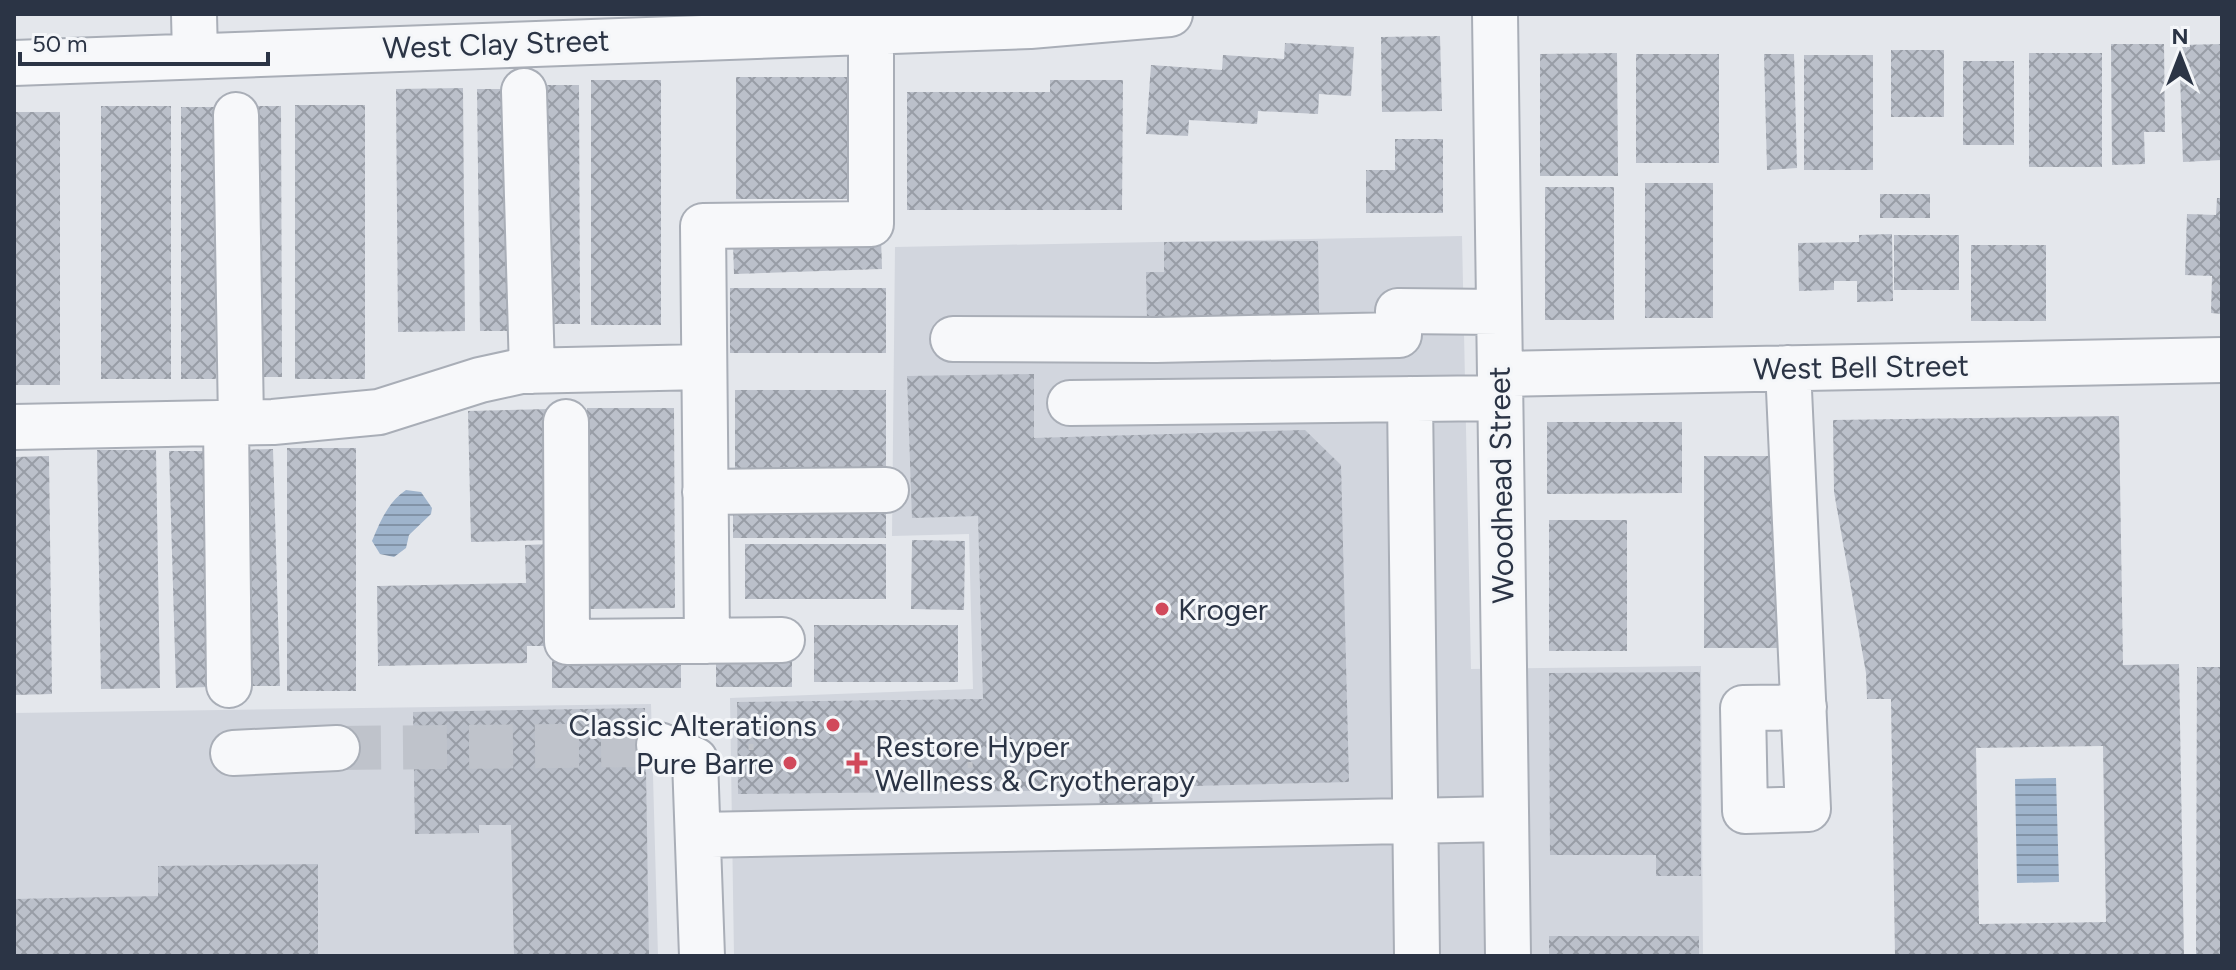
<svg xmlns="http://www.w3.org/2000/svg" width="2236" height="970" viewBox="0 0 2236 970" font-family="Figtree,sans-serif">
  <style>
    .built { fill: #d2d6de }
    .water { fill: url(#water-rules) }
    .building { fill: url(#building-cross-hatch); fill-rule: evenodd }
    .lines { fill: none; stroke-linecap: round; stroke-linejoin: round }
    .minor-tunnel { stroke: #bfc3cb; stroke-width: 44; stroke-dasharray: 44 22; stroke-linecap: butt }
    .minor-casing { stroke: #a9aeb7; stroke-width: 48 }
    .path { stroke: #c2c5cb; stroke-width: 5; stroke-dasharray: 6 6; stroke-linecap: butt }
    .minor { stroke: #f7f8fa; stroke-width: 44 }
    .poi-dot { fill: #d1495b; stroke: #f4f6f9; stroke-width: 3 }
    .labels { text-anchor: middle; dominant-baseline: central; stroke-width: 6; stroke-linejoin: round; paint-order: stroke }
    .street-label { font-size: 30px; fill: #2b3445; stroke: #f4f6f9 }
    .poi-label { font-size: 30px; fill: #2b3445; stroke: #f4f6f9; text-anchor: start }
  </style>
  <defs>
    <pattern id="water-rules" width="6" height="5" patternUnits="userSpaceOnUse" patternTransform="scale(2)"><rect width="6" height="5" fill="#9fb4cc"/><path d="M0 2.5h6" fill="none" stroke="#8293a7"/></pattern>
    <pattern id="building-cross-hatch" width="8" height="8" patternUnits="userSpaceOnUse" patternTransform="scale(2)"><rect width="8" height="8" fill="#bbc0ca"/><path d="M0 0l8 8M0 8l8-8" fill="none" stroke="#989da6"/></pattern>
  </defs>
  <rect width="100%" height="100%" fill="#e4e7ec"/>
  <path class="built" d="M1462,236L1471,669L1701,666L1703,956H734L730,698L973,689L969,534L892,536L895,247Z
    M651,704L658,956H14V713Z"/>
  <path class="water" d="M406,490L421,492L432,508L431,514L409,535L406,548L394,557L380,554L372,541C380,522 388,502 406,490Z
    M2056,778L2059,882L2017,883L2015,779Z"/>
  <path class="building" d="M1440,36L1442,111L1382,112L1381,37Z
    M1285,43L1354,47L1351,96L1319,94L1318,114L1258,111L1257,124L1189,120L1188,136L1146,134L1151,65L1222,70L1223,55L1284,59Z
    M2111,44H2164L2165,132H2144L2145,164L2112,165Z
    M2222,44V160L2183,162L2179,45Z
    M1891,50H1944V117H1891Z
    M1617,53L1618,176H1540V54Z
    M2029,53H2102V167H2029Z
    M1636,54H1719V163H1636Z
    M1764,54H1794L1797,168L1767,170Z
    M1804,55H1873V170H1804Z
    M1963,61H2014V145H1963Z
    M736,77H851V199H736Z
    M591,80H661V325H591Z
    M1050,80H1123L1122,210H907V92H1050Z
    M546,85H579L580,324H546Z
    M463,88L465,331L398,332L396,89Z
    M477,89H509L512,331H480Z
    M295,105H365V379H295Z
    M101,106H171V379H101Z
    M248,106H281L282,377H248Z
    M181,107H215L216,379H181Z
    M14,112H60V385H14Z
    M1395,139H1443V213H1366V170H1395Z
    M1645,183H1713V318H1645Z
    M1545,187H1614V320H1545Z
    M1880,194H1930V218H1880Z
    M2217,198H2222V314L2211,313L2212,276L2185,275L2187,214L2216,215Z
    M1892,234L1893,301L1857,302V281H1834V290L1799,291L1798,243L1859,242V235Z
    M1894,235H1959V290H1894Z
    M881,238L882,269L734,274L733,243Z
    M1318,241L1319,317L1147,320L1146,272H1164V242Z
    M1971,245H2046V321H1971Z
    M730,288H886V353H730Z
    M1034,374V438L1305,430L1341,465L1349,782L1152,787L1153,815L1100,816L1099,790L738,794L737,702L983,699L978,516L912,518L907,376Z
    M735,390H886V474H735Z
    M587,408H674L675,608L587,609Z
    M550,409L552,540L471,542L468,411Z
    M2119,416L2123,665L2179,664L2184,956H1895L1891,699H1867L1866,673L1834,492L1833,420ZM2103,746L2106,922L1979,924L1976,748Z
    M1547,422H1682V493L1547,494Z
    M287,448H356V691H287Z
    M273,449L280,686H245L239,450Z
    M97,450H156L160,688L101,689Z
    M169,451H204L210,687L176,688Z
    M49,456L52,694L14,695V457Z
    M1704,456H1780V648H1704Z
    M733,507H886V538H733Z
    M1549,520H1627V651H1549Z
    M912,540L965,541L964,610L911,609Z
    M552,544L554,646H527V663L378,666L377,586L526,583L525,545Z
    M745,544H886V599H745Z
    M814,625H958V682H814Z
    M716,656H792V687H716Z
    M552,659H681V688H552Z
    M2197,667H2222V956H2196Z
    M1700,672L1701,876H1656V855H1550L1549,673Z
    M645,708L649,956H514L511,825H479V833L415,834L413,712Z
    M318,864V956H14V899L158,896V866Z
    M1549,936H1699V956H1549Z"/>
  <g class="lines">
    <path class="minor-tunnel" d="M337,748L659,745"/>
    <g class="minor-casing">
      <path id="minor" d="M194,14L195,56
        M1495,14L1508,956
        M14,63L1030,26L1170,14
        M524,91L532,371
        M236,115L241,423
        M953,339L1156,340L1399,335L1398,311L1499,312
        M1788,368L1808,809L1745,811L1743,708L1804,707
        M1500,374L2222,360
        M1410,399L1417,956
        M1070,403L1500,398
        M566,422L567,642L782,640
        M226,423L229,685
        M14,427L273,422L379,412L480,380L521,371L704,367
        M705,492L886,490
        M707,641L703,226L871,224V31
        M659,745L695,760L702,956
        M233,753L337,748
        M698,835L1506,819"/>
    </g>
    <path class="path" d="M751,732V752
      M970,762L971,783"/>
    <use href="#minor" class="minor"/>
  </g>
  <g class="poi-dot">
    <circle cx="1162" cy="609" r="8"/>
    <circle cx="833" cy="725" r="8"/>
    <circle cx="790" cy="763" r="8"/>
    <path d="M853 751h8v8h8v8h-8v8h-8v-8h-8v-8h8z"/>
  </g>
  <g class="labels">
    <g class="street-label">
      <text transform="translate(496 44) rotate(-2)">West Clay Street</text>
      <text transform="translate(1861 367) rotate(-1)">West Bell Street</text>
      <text transform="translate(1501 485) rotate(-91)">Woodhead Street</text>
    </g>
    <g class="poi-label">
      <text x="1178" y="609">Kroger</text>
      <text x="817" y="725" text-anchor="end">Classic Alterations</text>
      <text x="875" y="746">Restore Hyper<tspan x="875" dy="34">Wellness &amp; Cryotherapy</tspan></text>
      <text x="774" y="763" text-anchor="end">Pure Barre</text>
    </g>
  </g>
  <rect width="2236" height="970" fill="none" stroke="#2b3445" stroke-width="32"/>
  <g transform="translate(2180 56)" stroke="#f4f6f9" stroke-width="6" paint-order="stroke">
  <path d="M0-6L14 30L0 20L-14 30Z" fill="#2b3445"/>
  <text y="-12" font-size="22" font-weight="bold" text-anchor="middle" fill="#2b3445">N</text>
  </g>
  <path d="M20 52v12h248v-12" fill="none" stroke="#2b3445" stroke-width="4"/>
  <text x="32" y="52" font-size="24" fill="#2b3445" stroke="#f4f6f9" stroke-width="6" paint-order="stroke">50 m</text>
</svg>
